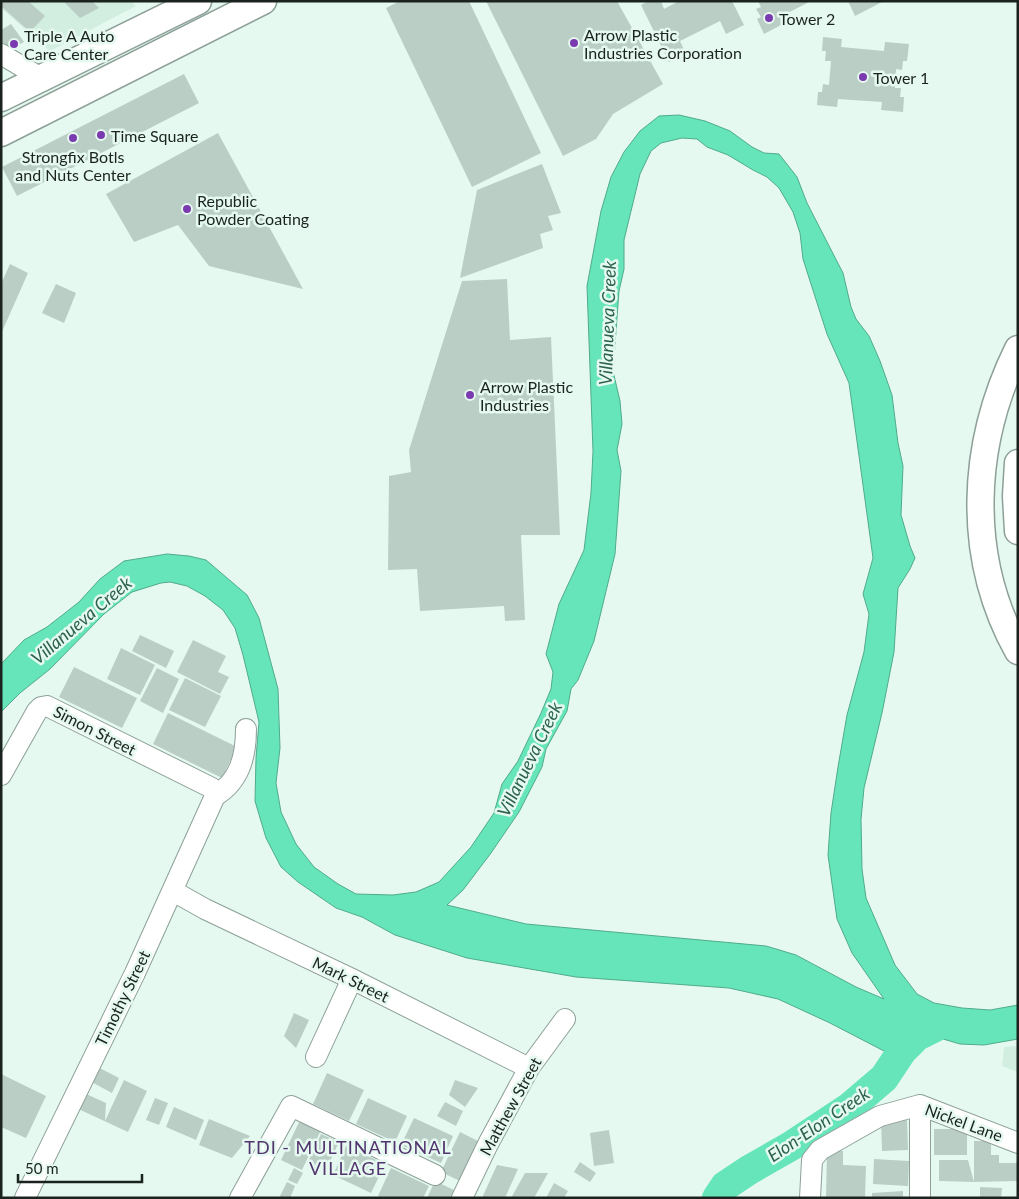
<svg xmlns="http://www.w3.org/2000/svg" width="1019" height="1199" viewBox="0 0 1019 1199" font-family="Lato,sans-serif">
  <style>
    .built { fill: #d1eee1 }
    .water { fill: #66e5ba; stroke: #50ab8c; fill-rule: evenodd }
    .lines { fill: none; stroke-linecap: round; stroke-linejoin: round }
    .river { stroke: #66e5ba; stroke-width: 30 }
    .building { fill: #bacec5 }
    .minor-casing { stroke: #8da098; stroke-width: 22 }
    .major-casing { stroke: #8da098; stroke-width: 29 }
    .minor { stroke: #fff; stroke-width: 20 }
    .major { stroke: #fff; stroke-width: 26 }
    .poi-dot { fill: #7b3bb0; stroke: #e5f9f0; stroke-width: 2 }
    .labels { text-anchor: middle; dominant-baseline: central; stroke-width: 5; stroke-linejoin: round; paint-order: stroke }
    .poi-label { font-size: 16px; fill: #1b231f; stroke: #e5f9f0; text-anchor: start }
    .street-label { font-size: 16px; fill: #1b231f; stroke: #e5f9f0 }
    .water-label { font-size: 18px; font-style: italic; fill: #2e6250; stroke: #e5f9f0 }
    .neighbourhood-label { font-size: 18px; letter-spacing: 1px; fill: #52346e; stroke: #e5f9f0 }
  </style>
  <rect width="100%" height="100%" fill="#e5f9f0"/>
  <path class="built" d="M1,1H131L136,6L50,51L1,8Z
    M1018,1046V1072L1002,1066L1004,1047Z"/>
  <path class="water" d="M679,115L705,121L730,131L752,147L764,153L779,154L797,177L807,203L843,273L851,307L856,319L869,336L880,361L892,395L898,443L903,466L901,515L910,546L915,558L910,569L898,588L894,652L882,713L864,788L861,819L862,869L866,898L895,965L917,994L934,1003L962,1008L990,1010L1018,1005V1039L984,1045L960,1044L933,1036L884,1051L830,1023L778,999L729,988L576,977L467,958L395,935L362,917L336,908L298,882L281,867L266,838L255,801L256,758L259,722L243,655L235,628L223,610L205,596L187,586L170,582L161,583L132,592L104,614L50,669L20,693L1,712V664L24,640L47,627L65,613L79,602L100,579L124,561L167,554L189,556L206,560L247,595L259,618L278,689L280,748L276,783L281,812L296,844L314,867L338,884L356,894L393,895L416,892L439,882L471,847L494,813L502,784L518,761L541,713L551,689L553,672L546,654L559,604L584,550L591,493L593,451L587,286L601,211L611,177L624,152L640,131L659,116ZM682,138L697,139L707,147L728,155L753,170L767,177L779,188L793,212L800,233L803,259L827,334L849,383L873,558L863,594L869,614L864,652L847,715L838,767L831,813L828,855L837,919L852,953L884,999L856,987L796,955L766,946L526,924L447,905L463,890L491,853L519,812L542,767L546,749L567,711L571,689L578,680L594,641L615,554L621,471L617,450L622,424L620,401L613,371L619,291L624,269V240L640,174L651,151L661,143Z"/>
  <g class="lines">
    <path class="river" d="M717,1198L725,1186L749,1170L791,1146L850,1107L884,1078L902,1051L917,1036L937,1026"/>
  </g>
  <path class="building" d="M1,1H28L45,16L30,32L1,6Z
    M63,1H92L99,8L80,18Z
    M400,1H469L541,153L472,187L386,8Z
    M486,1H617L663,84L613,114L596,139L563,156Z
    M648,1H661L664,9L679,1H732L744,25L726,34L720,21L680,41L686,54L669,62L641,5Z
    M758,1H811L780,17L783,24L764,34L757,19L761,17L756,9L761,7Z
    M848,1H884L855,16Z
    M11,24L24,42L5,52L1,48V30Z
    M823,37L842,39L841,47L884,51L885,42L909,44L907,61H903L902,70L896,69L895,88H901L900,97H904L903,112L881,110L882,102L838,99L837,107L817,105L818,92H822L823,84L829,85L831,61H825L826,51H822Z
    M184,74L199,103L17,196L2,167Z
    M218,133L303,289L209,266L178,225L134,242L106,194Z
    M542,164L561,213L548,216L553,230L540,234L543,248L460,278L477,190Z
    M10,264L28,273L1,334V284Z
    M507,279L510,340L551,337L560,535H521L525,620L505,621L504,606L420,611L417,569L388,570L389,476L411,472L409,450L462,281Z
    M56,284L76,293L64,323L42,313Z
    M140,635L174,651L166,668L132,651Z
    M193,640L226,656L218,672L229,677L220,694L177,672Z
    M121,648L155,665L140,695L107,679Z
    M74,667L137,698L122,728L59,697Z
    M157,668L179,679L163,713L140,701Z
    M185,678L221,696L205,727L169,710Z
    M168,713L237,747L222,778L153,744Z
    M294,1013L309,1020L296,1048L284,1036Z
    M92,1064L119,1078L112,1093L84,1078Z
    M327,1073L364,1090L349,1121L313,1104Z
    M1,1074L46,1096L26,1138L1,1127Z
    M124,1080L147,1091L128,1132L74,1107L82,1092L106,1103L105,1121Z
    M455,1080L478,1088L465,1107L449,1095Z
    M155,1098L168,1103L159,1125L146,1120Z
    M368,1098L407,1116L395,1142L356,1124Z
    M445,1102L463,1111L456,1126L437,1116Z
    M174,1107L204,1120L196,1140L166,1127Z
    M301,1118L322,1128L302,1170L281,1160Z
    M414,1118L453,1136L441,1163L401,1145Z
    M209,1119L250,1136L232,1158L199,1145Z
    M907,1119L908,1150L882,1151L881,1120Z
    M934,1129H967V1155H934Z
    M609,1130L614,1163L594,1166L590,1133Z
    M460,1132L478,1141L460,1181L441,1172Z
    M321,1134L339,1142L326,1170L308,1162Z
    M974,1141H991V1155H999V1163H1017V1181L974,1182L939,1181V1160H968L974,1182Z
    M346,1146L385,1164L371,1193L333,1175Z
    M827,1150L843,1151V1165L866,1166L865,1198H826Z
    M874,1159L909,1161L908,1186L873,1184Z
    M580,1162L596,1173L590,1182L574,1172Z
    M497,1165L518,1169L505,1198H482Z
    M294,1168L303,1173L297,1184L288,1180Z
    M391,1168L429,1186L423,1198H380L378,1196Z
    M525,1173H548L534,1198H511Z
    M435,1181L454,1190L451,1198H427Z
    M287,1182L295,1186L290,1198H279Z
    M554,1183L568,1191L564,1198H546Z
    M980,1187L1002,1188L1001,1198H980Z
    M903,1191V1198H872V1193Z"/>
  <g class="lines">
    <g class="minor-casing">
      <path id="minor" d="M1,54L41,78
        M1,775L37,711L41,707L47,706L212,788L215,796
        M215,796C240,781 246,756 246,729
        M173,891L205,909L352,979L529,1068
        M316,1057L352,979
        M25,1198L135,973L215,796
        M240,1198L291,1106L435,1175
        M462,1198L488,1144L529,1068L565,1019
        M810,1198L812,1160L820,1150L880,1116L902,1110L920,1105L1018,1143
        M920,1198V1105"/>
    </g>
    <g class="major-casing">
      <path id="major" d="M1,98L198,1
        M1,133L263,1
        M1018,349C971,444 965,556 1018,651
        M1018,463L1016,496L1018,531"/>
    </g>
    <use href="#minor" class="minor"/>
    <use href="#major" class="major"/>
  </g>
  <g class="poi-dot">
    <circle cx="769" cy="18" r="5"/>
    <circle cx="574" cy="43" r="5"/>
    <circle cx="14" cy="44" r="5"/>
    <circle cx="863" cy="77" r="5"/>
    <circle cx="101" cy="135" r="5"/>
    <circle cx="73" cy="138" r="5"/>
    <circle cx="187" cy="209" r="5"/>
    <circle cx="470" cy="395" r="5"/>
  </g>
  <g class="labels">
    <g class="poi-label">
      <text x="779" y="18">Tower 2</text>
      <text x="584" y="34">Arrow Plastic<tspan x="584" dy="18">Industries Corporation</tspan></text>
      <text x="24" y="35">Triple A Auto<tspan x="24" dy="18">Care Center</tspan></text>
      <text x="873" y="77">Tower 1</text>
      <text x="111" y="135">Time Square</text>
      <text x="73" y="156" text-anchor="middle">Strongfix Botls<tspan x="73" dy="18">and Nuts Center</tspan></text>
      <text x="197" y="200">Republic<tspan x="197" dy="18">Powder Coating</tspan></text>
      <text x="480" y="386">Arrow Plastic<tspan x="480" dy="18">Industries</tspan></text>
    </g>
    <g class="street-label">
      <text transform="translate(95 730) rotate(27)">Simon Street</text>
      <text transform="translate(351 979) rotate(26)">Mark Street</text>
      <text transform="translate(122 998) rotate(-64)">Timothy Street</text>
      <text transform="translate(510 1106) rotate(-61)">Matthew Street</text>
      <text transform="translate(964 1122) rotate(20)">Nickel Lane</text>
    </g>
    <g class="water-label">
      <text transform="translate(607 323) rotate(-88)">Villanueva Creek</text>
      <text transform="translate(81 620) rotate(-40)">Villanueva Creek</text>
      <text transform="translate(529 759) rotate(-64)">Villanueva Creek</text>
      <text transform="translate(818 1124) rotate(-34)">Elon-Elon Creek</text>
    </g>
    <g class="neighbourhood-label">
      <text x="348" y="1147">TDI - MULTINATIONAL<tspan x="348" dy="21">VILLAGE</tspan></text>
    </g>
  </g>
  <rect width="1019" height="1199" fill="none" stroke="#1b231f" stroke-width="5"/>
  <path d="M18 1174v8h124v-8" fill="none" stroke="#1b231f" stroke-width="2.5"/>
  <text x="25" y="1174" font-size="15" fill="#1b231f" stroke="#e5f9f0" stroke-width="4" paint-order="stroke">50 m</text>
</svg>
